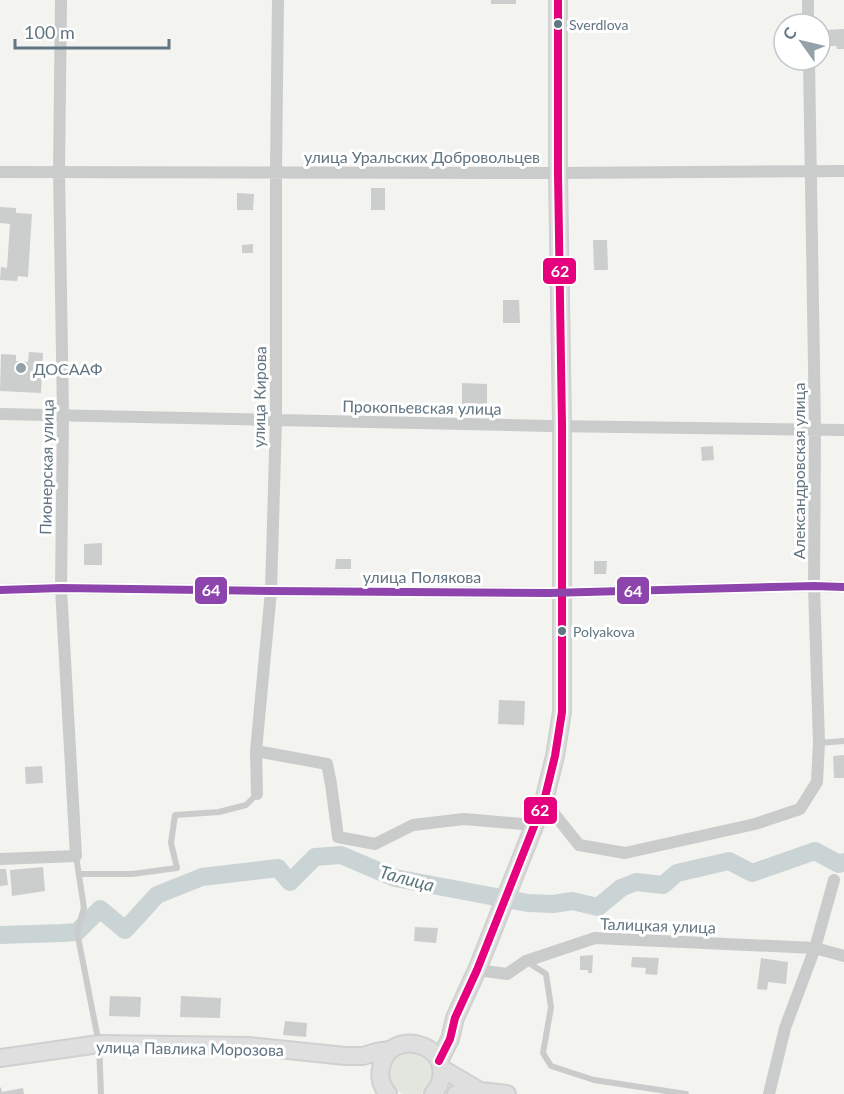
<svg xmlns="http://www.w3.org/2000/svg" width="844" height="1094" viewBox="0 0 844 1094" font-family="Lato,sans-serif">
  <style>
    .green { fill: #e2e6de }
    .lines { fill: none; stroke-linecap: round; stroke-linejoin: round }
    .river { stroke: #cad4d5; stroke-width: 18 }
    .building { fill: #cccece }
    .secondary-casing { stroke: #cfd1d0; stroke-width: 20 }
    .service { stroke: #cacccc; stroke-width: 6 }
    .minor { stroke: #cacccc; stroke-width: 12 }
    .secondary { stroke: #dfdfe0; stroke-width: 16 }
    .bus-1-casing { stroke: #fff; stroke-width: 12 }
    .bus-2-casing { stroke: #fff; stroke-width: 12 }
    .bus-1 { stroke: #e5007d; stroke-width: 8 }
    .bus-2 { stroke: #8e44ad; stroke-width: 8 }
    .bus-dot { fill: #627582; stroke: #fff; stroke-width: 2 }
    .poi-dot { fill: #95a1a8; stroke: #fff; stroke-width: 2 }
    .labels { text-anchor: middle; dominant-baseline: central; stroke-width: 6; stroke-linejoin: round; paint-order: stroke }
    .bus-label { font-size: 14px; fill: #627582; stroke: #fff; text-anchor: start }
    .street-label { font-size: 16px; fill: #627582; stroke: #fff }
    .poi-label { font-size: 16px; fill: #627582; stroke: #fff; text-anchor: start }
    .water-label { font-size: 18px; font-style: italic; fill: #5d787f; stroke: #fff }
    .line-badge { stroke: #fff; stroke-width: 2 }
    .badge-label { font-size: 16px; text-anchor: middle; font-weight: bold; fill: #fff }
  </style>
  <rect width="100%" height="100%" fill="#f3f3f0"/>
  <path class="green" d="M406,1050L428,1055L435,1077L425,1092L421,1094H403L396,1090L390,1080L389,1071L392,1061L400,1052Z"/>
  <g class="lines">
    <path class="river" d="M0,935L62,933L77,932L100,909L125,930L157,895L202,877L278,868L290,882L315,857L341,855L395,878L528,903L553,904L572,901L598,907L621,888L636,882L663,885L677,873L729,861L752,873L815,851L839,864L844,862"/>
  </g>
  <path class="building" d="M491,0H516V4H491Z
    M844,29V49H837L836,46H828L826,30Z
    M371,188H385V210H371Z
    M237,193L254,194L253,210H237Z
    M0,207L16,208V213L32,214L28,277L18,276L17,281L0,280L1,267L7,268L10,224L0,223Z
    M593,240H607L608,270H594Z
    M253,244V253H242V245Z
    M503,300H519L520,323H503Z
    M29,352L43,353L41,393L0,391L1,354L16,355V361L28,362Z
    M462,383L487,384V408H462Z
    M713,446L714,460L702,461L701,447Z
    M102,543V565H84V544Z
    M336,559H351V569H335Z
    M594,561H607L606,574H594Z
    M499,700L525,701L524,725L498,724Z
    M844,755V778H834L833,756Z
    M42,766L43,783L26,784L25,767Z
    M43,867L45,891L12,896L10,870Z
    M0,869H6L8,885L0,886Z
    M415,927L438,928L436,943L414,941Z
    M593,955L592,973H588V970H580V956Z
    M632,957L659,958L657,975L645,974L646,968L631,967Z
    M761,958L788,962L786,984L768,982L767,990L757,989Z
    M110,996L141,997L140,1017L109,1016Z
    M181,996L221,998L220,1018L180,1017Z
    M285,1021L307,1023L306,1037L283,1035Z
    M1,1087L2,1092L23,1088L24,1094H0V1088Z"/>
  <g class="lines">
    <g class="secondary-casing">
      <path id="secondary" d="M0,1058L99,1044L249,1046L345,1056H363L376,1052L390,1050
        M439,1061L450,1039L455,1018L477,970L544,801L555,756L562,712V426L558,173V0
        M441,1068L480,1091
        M388,1094C382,1087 379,1078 381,1068C388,1026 453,1043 440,1082C439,1086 436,1090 433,1094
        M456,1094L480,1091L507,1094"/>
    </g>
    <path class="service" d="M819,743L844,741
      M76,856L84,908L77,932L99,1044L101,1094
      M79,874H132L177,868L171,843L175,815L219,812L246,805L257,794
      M526,961L546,974L551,1007L543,1053L551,1066L594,1080L686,1094"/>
    <path class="minor" d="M808,0V24
      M0,172L558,173L844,171
      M0,414L551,426L844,430
      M0,590L61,588L271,591L549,593L814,586L844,587
      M256,751L327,764L331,784L338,837L375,844L413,825L464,819L534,825
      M257,794L256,751L271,591L276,420V171L278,0
      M544,801L579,845L625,853L755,824L800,809L817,782L819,743L814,586L815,429L809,60
      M0,859L76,856L61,588L63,415L59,171L61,0
      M477,970L507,974L526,961L595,938L815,948L844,956
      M769,1094L785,1028L815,948L834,880"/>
    <use href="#secondary" class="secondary"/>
    <g class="bus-1-casing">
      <path id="bus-1" d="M439,1061L450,1039L455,1018L477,970L544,801L555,756L562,712V426L558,173V0"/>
    </g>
    <g class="bus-2-casing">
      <path id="bus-2" d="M0,590L61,588L271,591L549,593L814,586L844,587"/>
    </g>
    <use href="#bus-1" class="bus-1"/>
    <use href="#bus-2" class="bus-2"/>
  </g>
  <g class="bus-dot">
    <circle cx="558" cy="24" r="5"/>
    <circle cx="562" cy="631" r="5"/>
  </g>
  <circle class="poi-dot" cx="21" cy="368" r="6"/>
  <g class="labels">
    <g class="bus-label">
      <text x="569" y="24">Sverdlova</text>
      <text x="573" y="631">Polyakova</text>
    </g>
    <g class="street-label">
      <text x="422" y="156">улица Уральских Добровольцев</text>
      <text transform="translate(259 397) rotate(-89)">улица Кирова</text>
      <text transform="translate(422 407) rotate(1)">Прокопьевская улица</text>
      <text transform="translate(46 467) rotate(-89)">Пионерская улица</text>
      <text transform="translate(798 471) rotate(-90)">Александровская улица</text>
      <text x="422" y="576">улица Полякова</text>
      <text transform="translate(658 925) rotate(2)">Талицкая улица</text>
      <text transform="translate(190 1048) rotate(1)">улица Павлика Морозова</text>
    </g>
    <g class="poi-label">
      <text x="33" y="368">ДОСААФ</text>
    </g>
    <g class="water-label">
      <text transform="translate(407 878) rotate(15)">Талица</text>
    </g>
  </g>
  <g class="line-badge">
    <rect x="542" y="257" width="35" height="28" rx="6" fill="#e5007d"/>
    <rect x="194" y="576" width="34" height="29" rx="6" fill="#8e44ad"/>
    <rect x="616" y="576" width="34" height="29" rx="6" fill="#8e44ad"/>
    <rect x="523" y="796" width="35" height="29" rx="6" fill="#e5007d"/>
  </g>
  <g class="badge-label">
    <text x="560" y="277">62</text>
    <text x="211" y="596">64</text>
    <text x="633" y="597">64</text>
    <text x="540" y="816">62</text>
  </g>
  <g transform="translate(802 42) rotate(304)"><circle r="28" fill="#ffffff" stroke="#c0c8cd" stroke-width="1.5"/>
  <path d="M0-4.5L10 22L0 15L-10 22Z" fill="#95a1a8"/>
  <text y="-9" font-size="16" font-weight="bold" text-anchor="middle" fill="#627582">С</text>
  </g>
  <path d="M15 39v9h154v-9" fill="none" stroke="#627582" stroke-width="3"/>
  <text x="24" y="39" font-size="18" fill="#627582" stroke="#ffffff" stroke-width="4.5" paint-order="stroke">100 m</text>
</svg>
